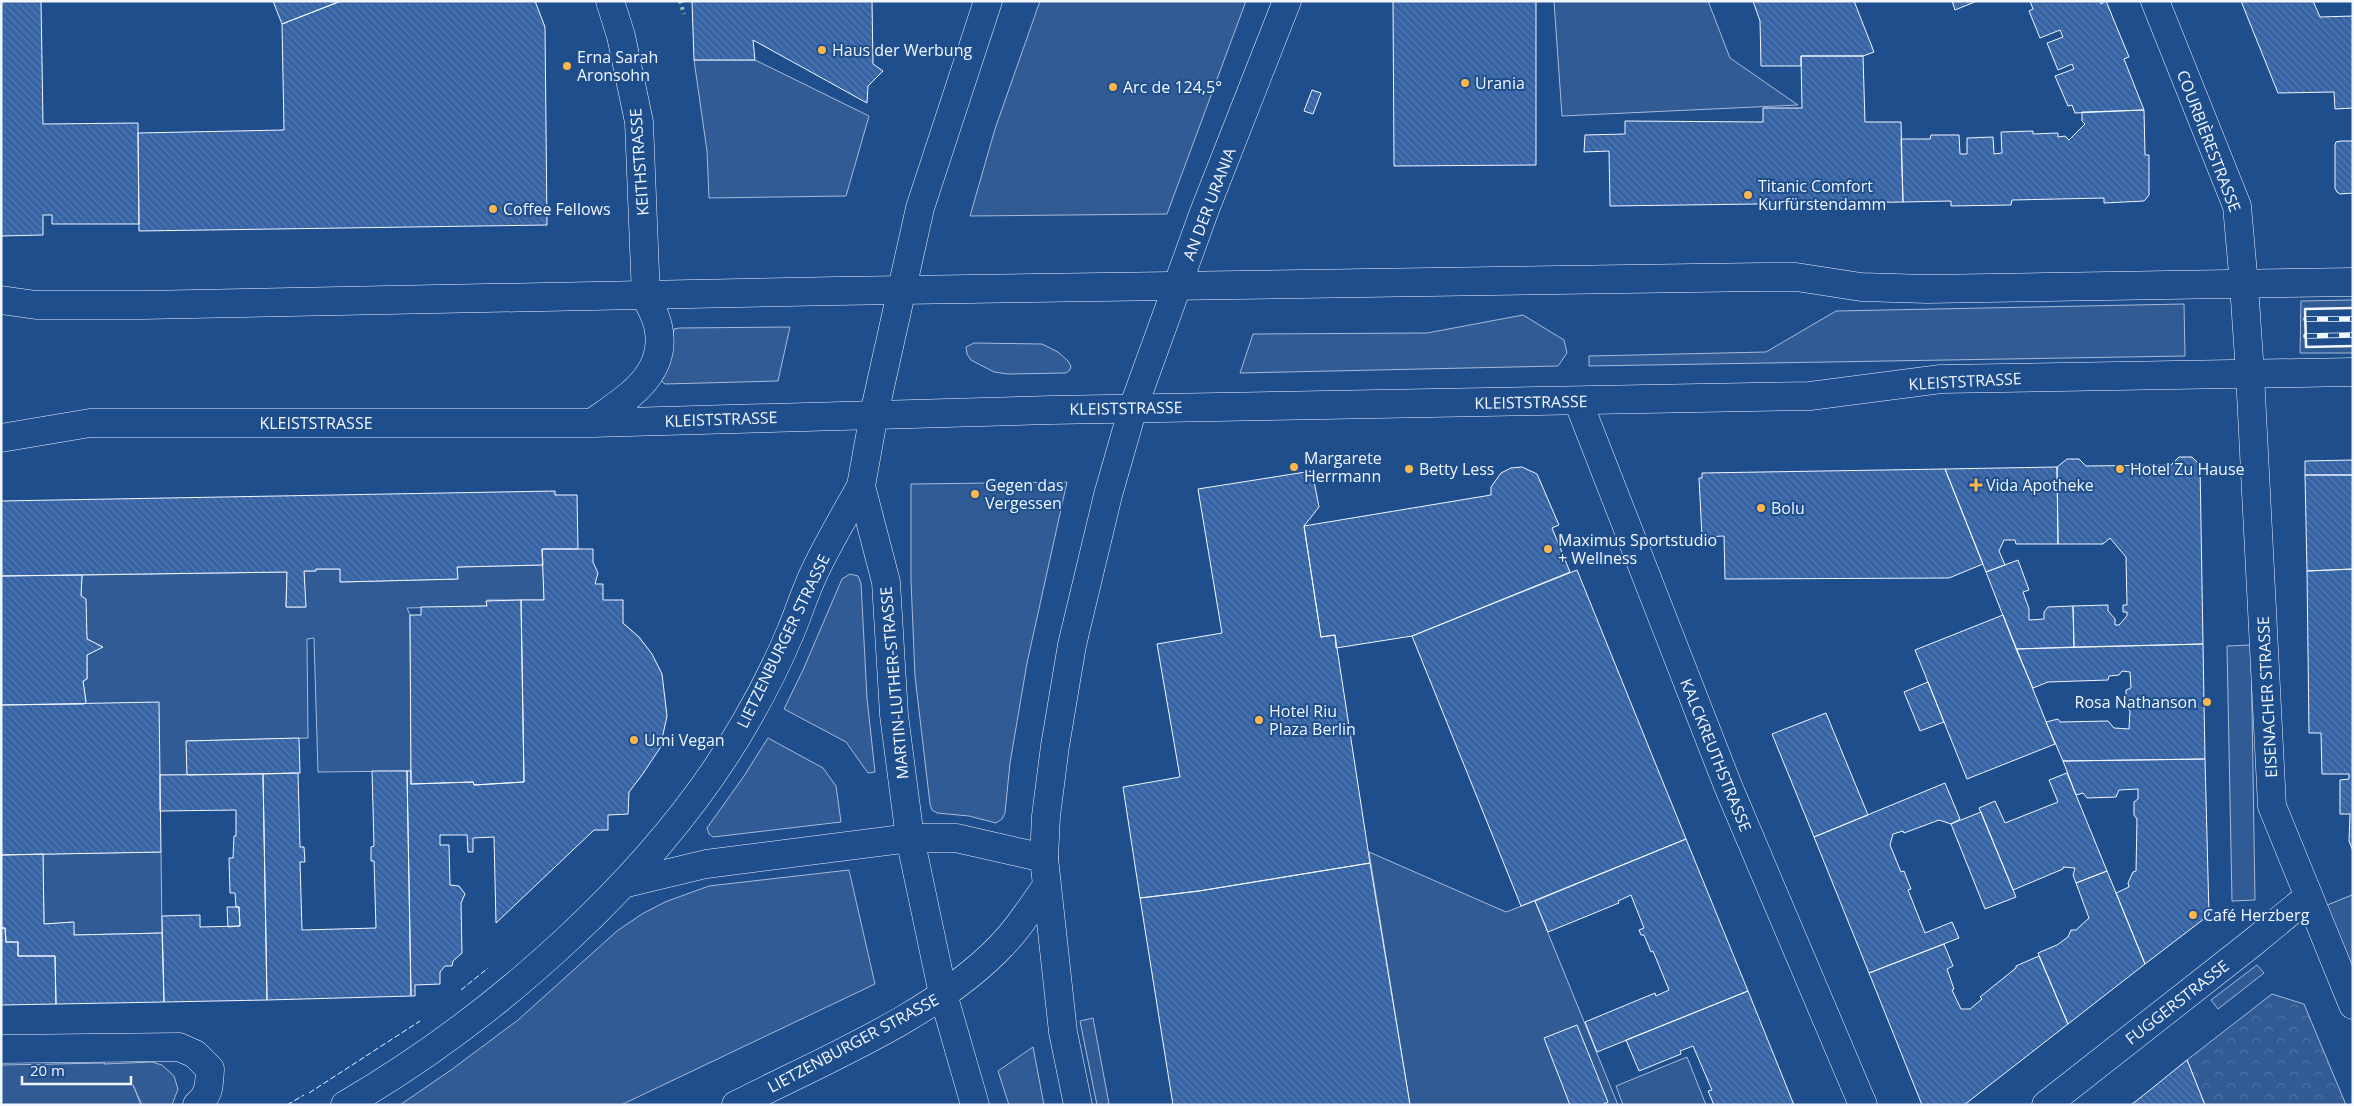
<svg xmlns="http://www.w3.org/2000/svg" width="2354" height="1106" viewBox="0 0 2354 1106" font-family="'Open Sans',sans-serif">
  <style>
    .built { fill: #305b95; stroke: #a8bbd7 }
    .forest { fill: url(#forest-crowns); stroke: #a8bbd7 }
    .building { fill: url(#building-back-hatch); stroke: #f2f6ff }
    .lines { fill: none; stroke-linecap: round; stroke-linejoin: round }
    .street-casing { stroke: #f2f6ff; stroke-width: 29 }
    .secondary-casing { stroke: #f2f6ff; stroke-width: 29 }
    .primary-casing { stroke: #f2f6ff; stroke-width: 29 }
    .street { stroke: #1f4e8c; stroke-width: 28 }
    .secondary { stroke: #1f4e8c; stroke-width: 28 }
    .primary { stroke: #1f4e8c; stroke-width: 28 }
    .rail-casing { stroke: #f2f6ff; stroke-width: 5.5 }
    .rail { stroke: #1f4e8c; stroke-width: 4; stroke-dasharray: 11; stroke-linecap: butt }
    .hedge { stroke: #97c8a6; stroke-width: 4; stroke-dasharray: 2.5 4; stroke-linecap: butt }
    .fence { stroke: #f2f6ff; stroke-width: 1; stroke-dasharray: 6 2.5; stroke-linecap: butt }
    .wall { stroke: #f2f6ff; stroke-width: 2.5 }
    .poi-dot { fill: #ffb74d; stroke: #1f4e8c; stroke-width: 2 }
    .labels { text-anchor: middle; dominant-baseline: central; stroke-width: 4; stroke-linejoin: round; paint-order: stroke }
    .poi-label { font-size: 16px; fill: #f2f6ff; stroke: #1f4e8c; text-anchor: start }
    .street-label { font-size: 16px; fill: #f2f6ff; stroke: #1f4e8c }
  </style>
  <defs>
    <pattern id="forest-crowns" width="20" height="18" patternUnits="userSpaceOnUse" patternTransform="scale(1.25)"><rect width="20" height="18" fill="#305b95"/><path d="M2 6a3 3 0 1 1 6 0M12 15a3 3 0 1 1 6 0" fill="none" stroke="#4e73a5"/></pattern>
    <pattern id="building-back-hatch" width="6" height="6" patternUnits="userSpaceOnUse" patternTransform="scale(1.25)"><rect width="6" height="6" fill="#3563a3"/><path d="M-1 5l2 2M0 0l6 6M5-1l2 2" fill="none" stroke="#537ab1"/></pattern>
  </defs>
  <rect width="100%" height="100%" fill="#1f4e8c"/>
  <path class="built" d="M1040,1H1246L1167,214L970,216L995,129Z
    M1554,1H1708L1730,58L1798,105L1562,116Z
    M694,60H755L869,116L846,196L709,198L707,151Z
    M2353,300V308L2305,309L2307,347L2353,346V353H2300L2301,301Z
    M2184,304L2185,356L1589,366V356L1766,352L1836,311Z
    M1523,315L1564,340L1567,353L1558,366L1240,373L1253,334L1427,333Z
    M790,327L778,381L665,384L660,380L670,358L674,329L679,328Z
    M974,343L1042,344L1058,352L1068,361L1071,366L1070,370L1066,373L1008,374L994,372L971,360L967,354L966,347Z
    M1067,482L1027,663L1010,763L1005,813L1002,819L996,823L969,816L937,813L932,810L930,804L915,676L911,581V484Z
    M543,565L544,600H487V606L407,608L410,615L411,771L318,772L314,638L307,639L308,738L187,741V775H160L84,704L86,702L83,681L87,679V655L102,647L87,639L84,599L81,596L82,575L287,572L286,607H305L304,571H315L316,569H340L341,582L457,579V567Z
    M850,574L858,576L861,583L867,698L875,772L868,773L846,742L784,709L803,670L842,579Z
    M2251,645L2255,900L2232,901L2227,646Z
    M768,738L823,768L836,786L841,822L713,837L709,834L707,828L744,776Z
    M161,852L162,933L74,935L73,922L44,924L43,854Z
    M1369,852L1506,912L1535,901L1618,1105H1410Z
    M849,870L875,984L621,1105H400L451,1070L518,1020L617,931L642,914L665,902L709,886Z
    M2352,895L2353,897V969L2327,905Z
    M2257,965L2264,973L2218,1009L2211,1000Z
    M1093,1018L1109,1104L1104,1105H1097L1080,1021Z
    M1033,1047L1044,1105H1009L998,1071Z
    M1687,1057L1706,1105H1623L1616,1086Z
    M152,1062L162,1065L174,1076L178,1089L172,1105H142L133,1085L141,1105H1V1065L105,1063L104,1064Z"/>
  <path class="forest" d="M2272,994L2304,1004L2346,1105H2205L2187,1060Z"/>
  <path class="building" d="M1,1H41L43,124L138,123L139,224H52V215H43V235L1,236Z
    M273,1H341L282,24Z
    M341,1H535L545,27L547,225L139,231L138,133L284,130L282,24Z
    M692,1H872L873,64L883,71L868,86L867,103L753,40L755,60H694Z
    M1393,1H1536V165L1394,166Z
    M1753,1H1854L1874,52L1863,56H1801V66H1761L1760,21Z
    M1952,1H1977L1955,10Z
    M2030,1H2100L2101,4L2106,1L2129,57L2124,59L2144,110L2075,113L2072,105L2068,106L2055,76L2074,69L2072,64L2058,70L2047,43L2063,37L2060,30L2040,38L2029,11L2033,9Z
    M2241,1H2313L2320,17L2353,16V108L2335,109L2334,92L2278,93Z
    M1801,56H1863L1865,122H1901L1903,202L1610,206L1609,151L1584,152L1585,135L1625,134V121L1763,122V108H1802Z
    M1312,90L1321,93L1313,114L1304,111Z
    M2144,110L2145,155H2149V195L2144,201L2104,203V198L2012,200L2011,205L1951,206V201L1903,202L1901,139H1930L1931,135H1959L1960,154H1967V138L1993,137L1994,154L2002,153L2001,132L2033,131V134L2058,133V137L2065,136L2069,140L2085,124L2082,121V112Z
    M2341,141H2353V193L2340,194L2337,192L2335,188V145L2336,142Z
    M2179,457H2192L2200,465L2203,644L2074,647L2073,606L2108,605V611L2115,619V625H2119L2127,616V612H2123V605H2127L2126,557L2110,538L2103,544H2058L2057,467L2067,459H2079L2086,466L2171,465Z
    M2353,460V475H2305V461Z
    M1522,467L1537,474L1559,525L1552,528L1570,572L1412,636L1336,648L1335,635L1321,637L1304,526L1491,495V487L1501,473L1511,468Z
    M2057,467L2058,544H2016L2015,540H2004L1999,551L2005,565L1986,572L1945,469Z
    M1945,469L1983,564L1949,578L1725,579L1724,536L1702,537L1699,478H1702V473Z
    M1312,471L1319,507L1304,526L1321,637L1335,635L1370,863L1199,891L1140,898L1123,787L1180,777L1157,644L1222,633L1198,489Z
    M2305,475H2353V569L2307,571Z
    M555,491V495H577L578,549H542L543,565L457,567L458,579L340,582V569H316V571H304L306,607H286L287,572L1,576V501Z
    M542,549H593V562L598,573L595,584H603V600H623V623L639,637L652,654L662,674L667,716L660,748L642,775L629,792L628,814L608,815V830H594L496,923L494,837L473,838V852H468L467,835H440V845H449L450,885L459,886L465,894L461,903L462,953L453,961L452,966H445L440,972V984L415,985V996H411L407,771H411V784L473,782L474,785L524,782L521,600H544Z
    M2018,560L2029,590L2023,592L2029,609V620L2044,619V612L2048,607L2073,606L2074,647L2016,649L1986,572Z
    M2353,569V851L2349,841L2350,814H2340V780L2349,779V774H2322L2321,733H2309L2307,571Z
    M1577,570L1686,839L1521,906L1412,636Z
    M82,575L81,596L86,599L87,639L103,647L87,655V679L83,681L86,702L84,704L1,705V576Z
    M521,600L524,782L474,785L473,782L411,784L410,615H421V607L487,606L486,601Z
    M2003,615L2055,744L1967,779L1915,650Z
    M2203,644L2205,759L2063,761L2046,722L2058,719L2060,722L2108,721L2114,728L2129,729L2130,711L2126,707V690L2131,688L2130,672L2122,671L2119,675L2109,676L2108,680L2048,682L2033,688L2016,649Z
    M1928,682L1944,722L1920,731L1904,692Z
    M159,702L161,852L1,855V705Z
    M1826,713L1868,815L1814,837L1772,734Z
    M299,738L300,773L187,775L186,741Z
    M2205,759L2209,915L2145,964L2116,893L2129,887L2128,883L2133,872L2136,871L2137,819L2134,815V802L2138,799V789L2119,790L2116,797L2087,798L2083,793L2076,795L2063,761Z
    M372,771H407L411,996L267,1000L263,774L298,773L300,847H304L305,862H300L302,930L376,928L374,861H371V847L374,846Z
    M2067,773L2107,871L2076,883L2073,875L2075,868L2063,867V869L2013,890L1979,808L1995,801L2005,823L2058,802L2049,780Z
    M263,774L267,1000L164,1002L162,916L200,915V927L240,926L239,907H236L235,893H230L229,858H233L234,836H236V810L160,811V775Z
    M1945,783L1960,819L1951,824L1939,820L1904,833L1903,831L1893,834L1890,845L1901,872L1904,871L1911,889L1908,890L1925,933L1952,922L1959,938L1869,973L1814,837Z
    M1981,812L2016,897L1985,909L1951,824Z
    M1686,839L1748,991L1597,1052L1585,1022L1655,993L1656,996L1669,990L1653,951L1651,952L1644,935H1641L1639,930L1644,928L1631,895L1618,901L1619,903L1548,932L1535,901Z
    M43,854L44,924L74,922V935L162,933L164,1002L56,1004L55,956H18V942H6L5,928H1V855Z
    M1370,863L1410,1105H1173L1140,898L1199,891Z
    M2107,871L2145,964L2068,1024L2038,953L2057,945L2068,937L2071,930H2076L2089,918L2076,883Z
    M227,907H239L240,926L228,927Z
    M1,928H5L6,942H18V956H55L56,1004L1,1005Z
    M1944,944L1953,966L1947,969L1954,989L1952,990L1961,1009H1970L1982,999L1980,997L2016,968V966L2039,956L2068,1024L1964,1105H1922L1869,973Z
    M1748,991L1794,1105H1714L1708,1091L1712,1090L1693,1046L1680,1051L1681,1054L1639,1071L1626,1040Z
    M1577,1025L1608,1102L1602,1105H1570L1544,1038Z
    M2187,1060L2205,1105H2131L2150,1090Z"/>
  <g class="lines">
    <g class="street-casing">
      <path id="street" d="M610,1L621,36L639,122L646,297
        M2155,1L2237,206L2244,285
        M2250,374L2272,806L2353,1005
        M1578,401L1728,786L1863,1105
        M1,1049L179,1047L195,1054L210,1069C209,1084 210,1095 197,1105
        M2046,1105L2251,944L2308,897"/>
    </g>
    <g class="secondary-casing">
      <path id="secondary" d="M2244,285L2250,374
        M1,300L36,305H143L837,291L1762,277H1796L1861,287L1927,289L2353,282
        M592,423C625,399 669,375 658,326C656,316 650,306 646,297
        M1,438L90,423H592L1051,410L1810,396L1941,379L2353,372
        M623,884L706,864L910,838H956L1044,858
        M345,1105C495,1018 658,874 745,723C762,694 778,662 791,631C799,612 805,592 814,573C828,543 845,515 861,486
        M736,1105C822,1061 936,1015 1002,945C1019,928 1032,906 1046,887"/>
    </g>
    <g class="primary-casing">
      <path id="primary" d="M975,1105L943,994L910,838L894,715L886,582L861,486L874,414L920,208L988,1
        M1078,1105L1063,1032L1044,858L1046,816L1055,746L1072,645L1108,495L1133,408L1204,212L1287,1"/>
    </g>
    <use href="#street" class="street"/>
    <use href="#secondary" class="secondary"/>
    <use href="#primary" class="primary"/>
    <g class="rail-casing">
      <path id="rail" d="M2306,319H2353
        M2306,336L2353,335"/>
    </g>
    <use href="#rail" class="rail"/>
    <path class="hedge" d="M680,1L684,14"/>
    <path class="fence" d="M461,990L488,968
      M309,1093L420,1021
      M287,1105L304,1095"/>
    <path class="wall" d="M2353,308L2305,309L2306,347L2353,346"/>
  </g>
  <g class="poi-dot">
    <circle cx="822" cy="50" r="5"/>
    <circle cx="567" cy="66" r="5"/>
    <circle cx="1465" cy="83" r="5"/>
    <circle cx="1113" cy="87" r="5"/>
    <circle cx="1748" cy="195" r="5"/>
    <circle cx="493" cy="209" r="5"/>
    <circle cx="1294" cy="467" r="5"/>
    <circle cx="1409" cy="469" r="5"/>
    <circle cx="2120" cy="469" r="5"/>
    <path d="M1973.5 477.5h5v5h5v5h-5v5h-5v-5h-5v-5h5z"/>
    <circle cx="975" cy="494" r="5"/>
    <circle cx="1761" cy="508" r="5"/>
    <circle cx="1548" cy="549" r="5"/>
    <circle cx="2207" cy="702" r="5"/>
    <circle cx="1259" cy="720" r="5"/>
    <circle cx="634" cy="740" r="5"/>
    <circle cx="2193" cy="915" r="5"/>
  </g>
  <g class="labels">
    <g class="poi-label">
      <text x="832" y="50">Haus der Werbung</text>
      <text x="577" y="57">Erna Sarah<tspan x="577" dy="18">Aronsohn</tspan></text>
      <text x="1475" y="83">Urania</text>
      <text x="1123" y="87">Arc de 124,5°</text>
      <text x="1758" y="186">Titanic Comfort<tspan x="1758" dy="18">Kurfürstendamm</tspan></text>
      <text x="503" y="209">Coffee Fellows</text>
      <text x="1304" y="458">Margarete<tspan x="1304" dy="18">Herrmann</tspan></text>
      <text x="1419" y="469">Betty Less</text>
      <text x="2130" y="469">Hotel Zu Hause</text>
      <text x="985" y="485">Gegen das<tspan x="985" dy="18">Vergessen</tspan></text>
      <text x="1986" y="485">Vida Apotheke</text>
      <text x="1771" y="508">Bolu</text>
      <text x="1558" y="540">Maximus Sportstudio<tspan x="1558" dy="18">+ Wellness</tspan></text>
      <text x="2197" y="702" text-anchor="end">Rosa Nathanson</text>
      <text x="1269" y="711">Hotel Riu<tspan x="1269" dy="18">Plaza Berlin</tspan></text>
      <text x="644" y="740">Umi Vegan</text>
      <text x="2203" y="915">Café Herzberg</text>
    </g>
    <g class="street-label">
      <text transform="translate(2209 141) rotate(69)">COURBIÈRESTRASSE</text>
      <text transform="translate(639 162) rotate(-94)">KEITHSTRASSE</text>
      <text transform="translate(1209 204) rotate(-69)">AN DER URANIA</text>
      <text transform="translate(1965 381) rotate(-3)">KLEISTSTRASSE</text>
      <text transform="translate(1531 402) rotate(-1)">KLEISTSTRASSE</text>
      <text transform="translate(1126 408) rotate(-1)">KLEISTSTRASSE</text>
      <text transform="translate(721 419) rotate(-2)">KLEISTSTRASSE</text>
      <text x="316" y="423">KLEISTSTRASSE</text>
      <text transform="translate(783 641) rotate(-64)">LIETZENBURGER STRASSE</text>
      <text transform="translate(894 683) rotate(-95)">MARTIN-LUTHER-STRASSE</text>
      <text transform="translate(2267 697) rotate(-93)">EISENACHER STRASSE</text>
      <text transform="translate(1716 755) rotate(68)">KALCKREUTHSTRASSE</text>
      <text transform="translate(2177 1002) rotate(-38)">FUGGERSTRASSE</text>
      <text transform="translate(853 1043) rotate(-28)">LIETZENBURGER STRASSE</text>
    </g>
  </g>
  <rect width="2354" height="1106" fill="none" stroke="#f2f6ff" stroke-width="5"/>
  <path d="M22 1076v8h109v-8" fill="none" stroke="#f2f6ff" stroke-width="2.5"/>
  <text x="30" y="1076" font-size="15" fill="#f2f6ff" stroke="#1f4e8c" stroke-width="4" paint-order="stroke">20 m</text>
</svg>
